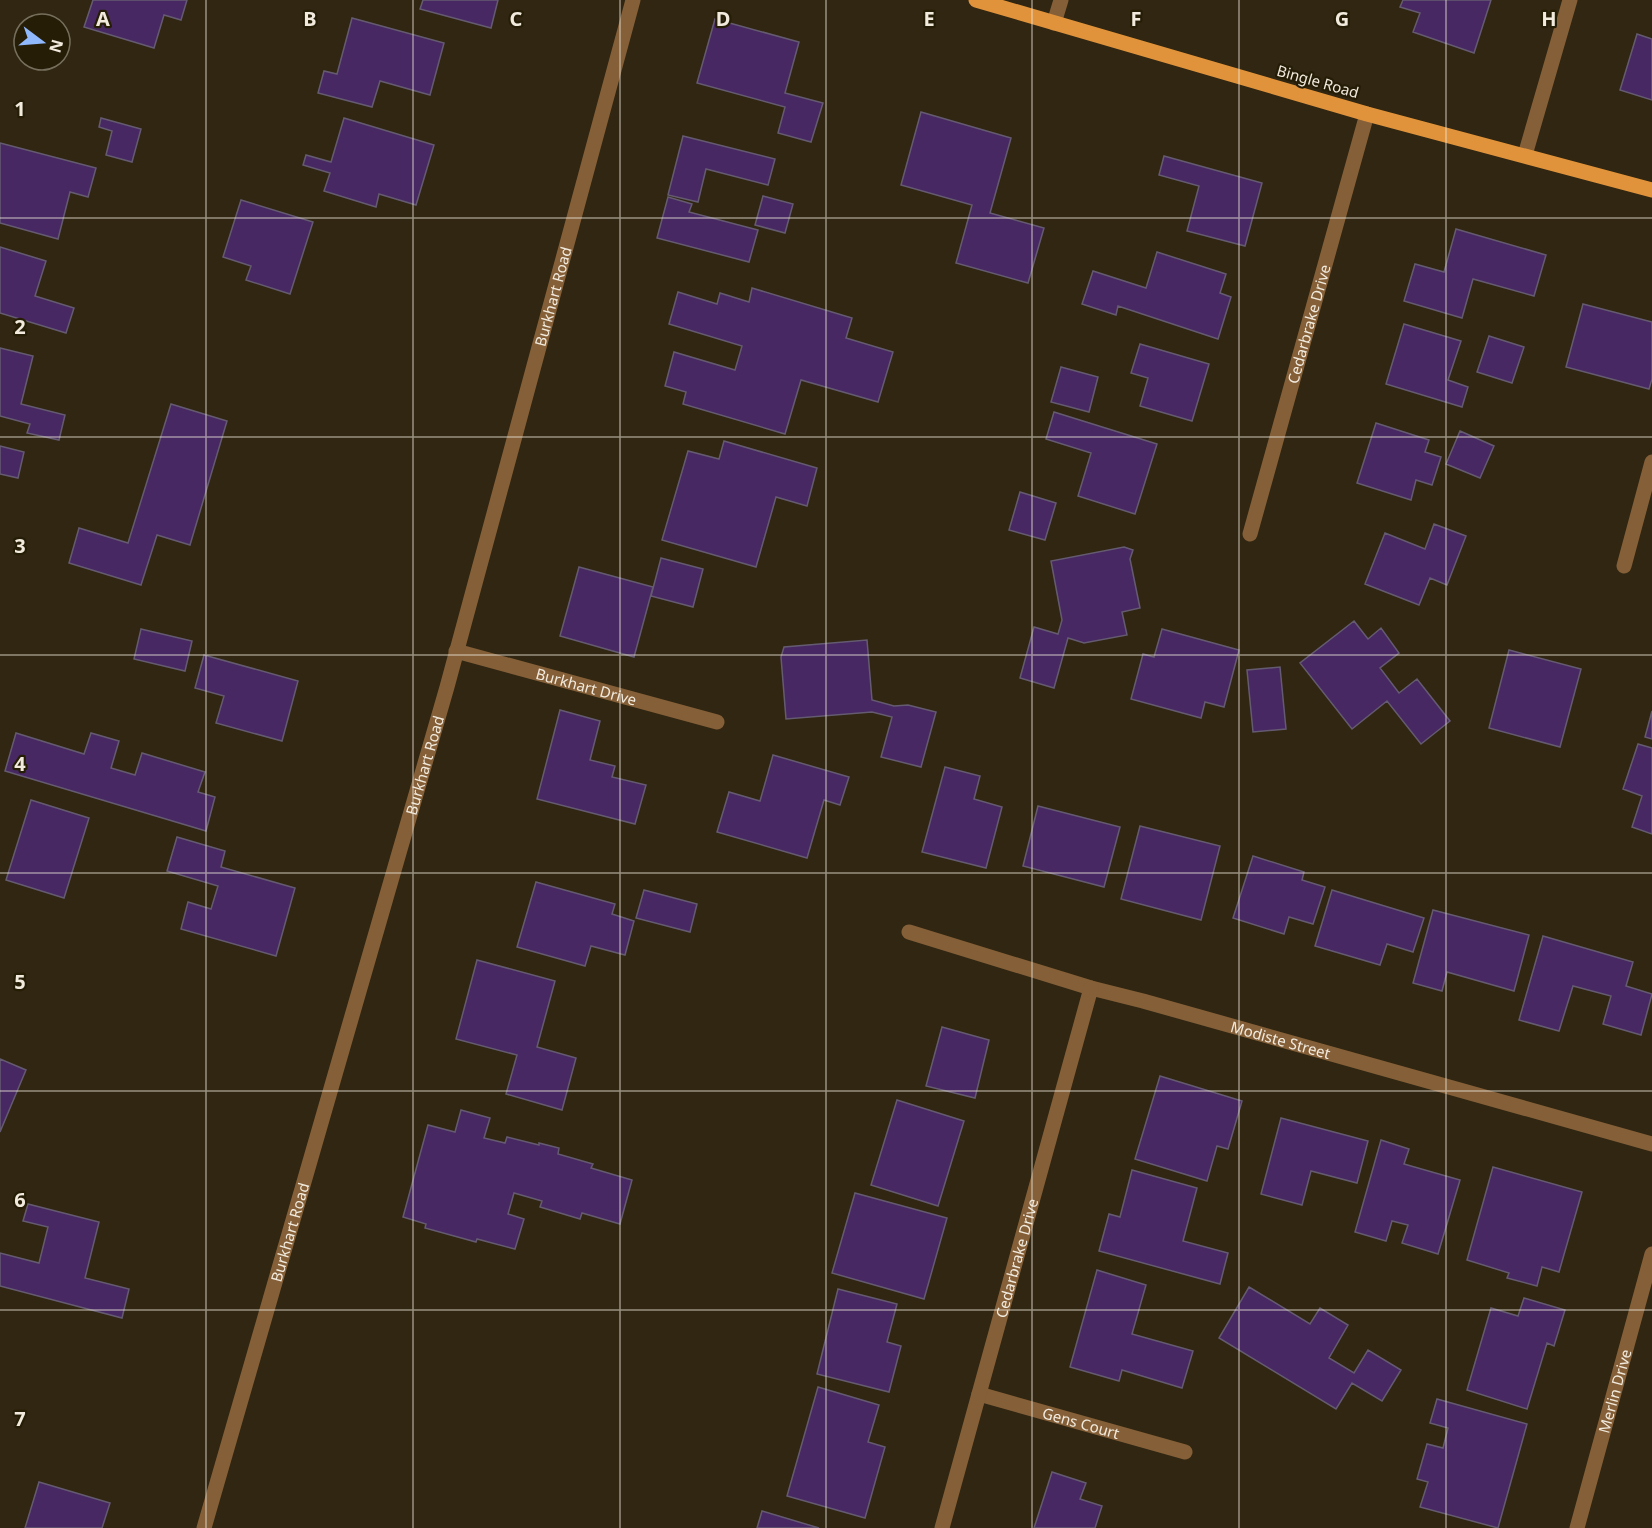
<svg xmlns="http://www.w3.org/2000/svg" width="1652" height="1528" viewBox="0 0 1652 1528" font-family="'Noto Sans',sans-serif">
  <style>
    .building { fill: #472862; stroke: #655b71; stroke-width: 1.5 }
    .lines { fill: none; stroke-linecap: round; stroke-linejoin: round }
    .service { stroke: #845f38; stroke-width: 15 }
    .minor { stroke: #845f38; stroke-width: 15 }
    .primary { stroke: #e1933b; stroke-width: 15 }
    .grid { fill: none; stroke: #f1eadd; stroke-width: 1.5; stroke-opacity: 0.55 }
    .labels { text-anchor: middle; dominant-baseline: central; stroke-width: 4.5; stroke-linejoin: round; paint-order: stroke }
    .street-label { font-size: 15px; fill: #f1eadd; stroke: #261d07 }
    .grid-label { font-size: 20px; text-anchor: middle; font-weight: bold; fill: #f1eadd; stroke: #261d07; stroke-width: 4.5; stroke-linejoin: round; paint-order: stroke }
  </style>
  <rect width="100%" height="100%" fill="#302611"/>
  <path class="building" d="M93,0H187L181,20L164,15L154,48L84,27Z
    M423,0H498L491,28L420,9Z
    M1403,0H1491L1474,53L1413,32L1420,13L1400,7Z
    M352,18L444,43L430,95L380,81L372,107L318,93L324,71L337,74Z
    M715,19L799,42L785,93L823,103L811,142L778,133L785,107L697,83Z
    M1637,34L1652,39V100L1620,90Z
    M921,112L1011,138L990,213L1044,228L1028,283L956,263L972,205L901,185Z
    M101,118L141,129L132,162L106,155L112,131L99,127Z
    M344,118L434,145L416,205L379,194L376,207L324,191L330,173L303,165L306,155L331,162Z
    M683,136L775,159L768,185L706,169L698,202L668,195Z
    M0,143L96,168L88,197L70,192L58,239L0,223Z
    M1164,156L1262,183L1245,246L1187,231L1199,186L1159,175Z
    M763,196L793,204L785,233L755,225Z
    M668,197L692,204L689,212L758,230L749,262L657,238Z
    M241,200L313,222L290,294L246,280L251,266L223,257Z
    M1456,229L1546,255L1534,296L1473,279L1462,318L1404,301L1415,264L1444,272Z
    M0,247L46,261L35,296L74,308L66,333L0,313Z
    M1157,252L1226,274L1220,293L1231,297L1218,339L1118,306L1116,315L1082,304L1093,271L1146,288Z
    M752,288L852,318L846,338L893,352L878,402L801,380L785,434L683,404L686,392L665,386L674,352L735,370L742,346L669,324L678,292L717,304L720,293L749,302Z
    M1583,304L1652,322V379L1649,389L1566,367Z
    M1404,324L1461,341L1448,380L1468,387L1462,407L1386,384Z
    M1489,336L1524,347L1512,383L1477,372Z
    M1140,344L1209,364L1192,421L1140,406L1148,378L1131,373Z
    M0,348L33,356L21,404L65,415L59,440L27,433L30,424L0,416Z
    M1061,367L1098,377L1089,412L1051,402Z
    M171,404L227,421L190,545L157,535L141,585L69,563L79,528L128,543Z
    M1054,412L1157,444L1135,514L1078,496L1091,453L1046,439Z
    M1376,423L1429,440L1425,452L1441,457L1432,485L1416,480L1411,500L1357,483Z
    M1460,431L1494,446L1480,478L1446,464Z
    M724,441L817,468L807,506L776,497L756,567L662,540L688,451L719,459Z
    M0,446L24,452L18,478L0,474Z
    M1020,492L1056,503L1045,540L1009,530Z
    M1434,524L1466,536L1447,585L1430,578L1419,605L1365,584L1385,533L1425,549Z
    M1124,547L1133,550L1130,559L1140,608L1122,612L1127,635L1084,643L1068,638L1054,688L1020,678L1034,627L1058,634L1062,620L1051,561Z
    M661,558L703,569L693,607L651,596Z
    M579,567L653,587L634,657L560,636Z
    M1354,621L1368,639L1381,628L1399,653L1380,668L1399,693L1417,679L1450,721L1421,744L1387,701L1352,729L1300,663Z
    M141,629L192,641L185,671L134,659Z
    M1162,629L1239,650L1224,707L1205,702L1201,718L1131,699L1143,654L1154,657Z
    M867,640L872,700L894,706L908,705L936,712L921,767L881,757L892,717L872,712L786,719L781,657L784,647Z
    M1509,650L1581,669L1560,747L1489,728Z
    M204,655L298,681L282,741L216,723L224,696L195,688Z
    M1280,667L1286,729L1253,732L1247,670Z
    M560,710L600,721L590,760L615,766L612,777L646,785L635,824L537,799Z
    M1652,711V739L1645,737Z
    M16,733L84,754L91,733L119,741L111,768L135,775L142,753L205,772L198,792L215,797L206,831L5,771Z
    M1638,744L1652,748V834L1632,827L1642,796L1623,789Z
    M773,755L849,777L840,805L824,800L807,858L717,832L729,792L760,801Z
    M945,767L980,776L974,799L1002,807L986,868L922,852Z
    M31,800L89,818L64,898L6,880Z
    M1038,806L1120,827L1104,887L1023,866Z
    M1140,826L1220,846L1201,920L1121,899Z
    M177,837L225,851L221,867L295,888L276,956L181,929L188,902L211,909L218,886L167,871Z
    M1253,856L1304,872L1302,880L1325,887L1313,924L1289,917L1284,934L1233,918Z
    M536,882L615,904L612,914L634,921L625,955L591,946L585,966L517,947Z
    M644,890L697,904L690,932L636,918Z
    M1332,890L1424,918L1413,952L1387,944L1380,965L1315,946Z
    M1433,910L1529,935L1514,991L1447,972L1442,991L1413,983Z
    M1543,936L1633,962L1626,986L1652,994L1641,1035L1603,1024L1611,996L1573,986L1559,1031L1519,1020Z
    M477,960L555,981L537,1047L576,1058L562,1110L506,1094L517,1055L456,1039Z
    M942,1027L989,1040L975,1098L926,1086Z
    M0,1059L26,1070L0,1132Z
    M1160,1076L1242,1101L1228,1149L1217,1146L1207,1181L1135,1159Z
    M897,1100L964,1121L938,1206L871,1185Z
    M461,1110L490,1118L484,1138L505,1143L507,1137L539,1145V1143L559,1148L558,1154L593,1164L591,1168L632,1180L620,1224L582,1213L580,1219L540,1207L542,1201L514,1193L508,1214L524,1219L515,1249L477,1239L476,1242L425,1228L426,1224L403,1217L428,1125L455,1132Z
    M1281,1118L1368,1141L1357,1183L1311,1171L1302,1205L1261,1194Z
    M1381,1140L1409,1149L1404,1164L1460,1180L1438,1254L1402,1243L1408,1225L1392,1221L1386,1241L1355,1232Z
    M1493,1167L1582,1192L1559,1272L1542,1267L1537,1286L1507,1278L1509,1273L1467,1260Z
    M1132,1170L1197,1188L1183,1241L1228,1253L1220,1284L1099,1251L1109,1214L1120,1217Z
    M855,1193L947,1218L924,1299L832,1273Z
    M28,1204L99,1222L85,1278L129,1289L122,1318L0,1286V1253L39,1263L48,1227L23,1221Z
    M1097,1270L1146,1285L1132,1334L1193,1351L1182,1388L1122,1370L1119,1381L1070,1367Z
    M1249,1287L1310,1324L1320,1308L1348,1325L1329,1358L1354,1373L1368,1350L1401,1370L1382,1401L1352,1383L1336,1409L1219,1338Z
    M838,1289L897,1304L887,1342L901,1346L889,1392L817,1374Z
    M1524,1298L1565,1310L1554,1346L1547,1343L1527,1409L1467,1390L1491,1308L1518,1316Z
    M818,1387L879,1405L868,1442L885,1447L865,1518L787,1496Z
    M1437,1399L1527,1424L1498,1528L1420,1507L1428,1482L1417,1479L1427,1444L1443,1448L1448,1428L1430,1423Z
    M1052,1472L1086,1483L1080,1499L1102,1506L1095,1528H1034Z
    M39,1482L110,1503L102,1528H25Z
    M762,1511L819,1528H757Z"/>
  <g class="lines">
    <path class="service" d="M1624,566L1652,462"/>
    <g class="minor">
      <path d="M1054,23L1061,0"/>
      <path d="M1525,155L1570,0"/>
      <path id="s1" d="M1250,534L1367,114"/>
      <path id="s2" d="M456,651L717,722"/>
      <path id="s3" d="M909,932L1091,988L1143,1001L1652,1144"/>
      <path id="s4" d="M979,1394L1185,1452"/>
      <path id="s5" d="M204,1528L447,687L633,0"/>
      <path id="s6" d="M942,1528L1091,988"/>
      <path id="s7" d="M1577,1528L1652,1254"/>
    </g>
    <path class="primary" d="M976,0L1367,114L1652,190"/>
  </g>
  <path class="grid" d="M206,0V1528M413,0V1528M620,0V1528M826,0V1528M1032,0V1528M1239,0V1528M1446,0V1528M0,218H1652M0,437H1652M0,655H1652M0,873H1652M0,1091H1652M0,1310H1652"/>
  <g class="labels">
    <g class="street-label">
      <text transform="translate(1318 81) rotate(16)">Bingle Road</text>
      <text stroke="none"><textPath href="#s5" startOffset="1280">Burkhart Road</textPath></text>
      <text stroke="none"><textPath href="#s1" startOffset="218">Cedarbrake Drive</textPath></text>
      <text stroke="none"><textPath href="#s2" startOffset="135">Burkhart Drive</textPath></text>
      <text stroke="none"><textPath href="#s5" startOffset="794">Burkhart Road</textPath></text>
      <text stroke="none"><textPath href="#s3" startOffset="387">Modiste Street</textPath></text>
      <text stroke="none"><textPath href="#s5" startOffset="308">Burkhart Road</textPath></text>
      <text stroke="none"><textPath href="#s6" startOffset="280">Cedarbrake Drive</textPath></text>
      <text stroke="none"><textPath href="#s7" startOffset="142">Merlin Drive</textPath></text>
      <text stroke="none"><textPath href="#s4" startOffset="106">Gens Court</textPath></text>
    </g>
  </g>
  <g class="grid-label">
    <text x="103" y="26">A</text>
    <text x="310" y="26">B</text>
    <text x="516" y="26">C</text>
    <text x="723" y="26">D</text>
    <text x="929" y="26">E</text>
    <text x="1136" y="26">F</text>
    <text x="1342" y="26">G</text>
    <text x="1549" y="26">H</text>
    <text x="20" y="116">1</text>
    <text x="20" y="334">2</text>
    <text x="20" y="553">3</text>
    <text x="20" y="771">4</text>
    <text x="20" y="989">5</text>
    <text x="20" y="1207">6</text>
    <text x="20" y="1426">7</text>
  </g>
  <g transform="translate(42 42) rotate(106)"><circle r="28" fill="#261d07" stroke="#776f5d" stroke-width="1.5"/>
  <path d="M0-4.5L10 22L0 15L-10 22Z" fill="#8fb8fd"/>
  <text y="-9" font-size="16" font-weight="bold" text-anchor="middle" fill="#f1eadd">N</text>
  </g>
</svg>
